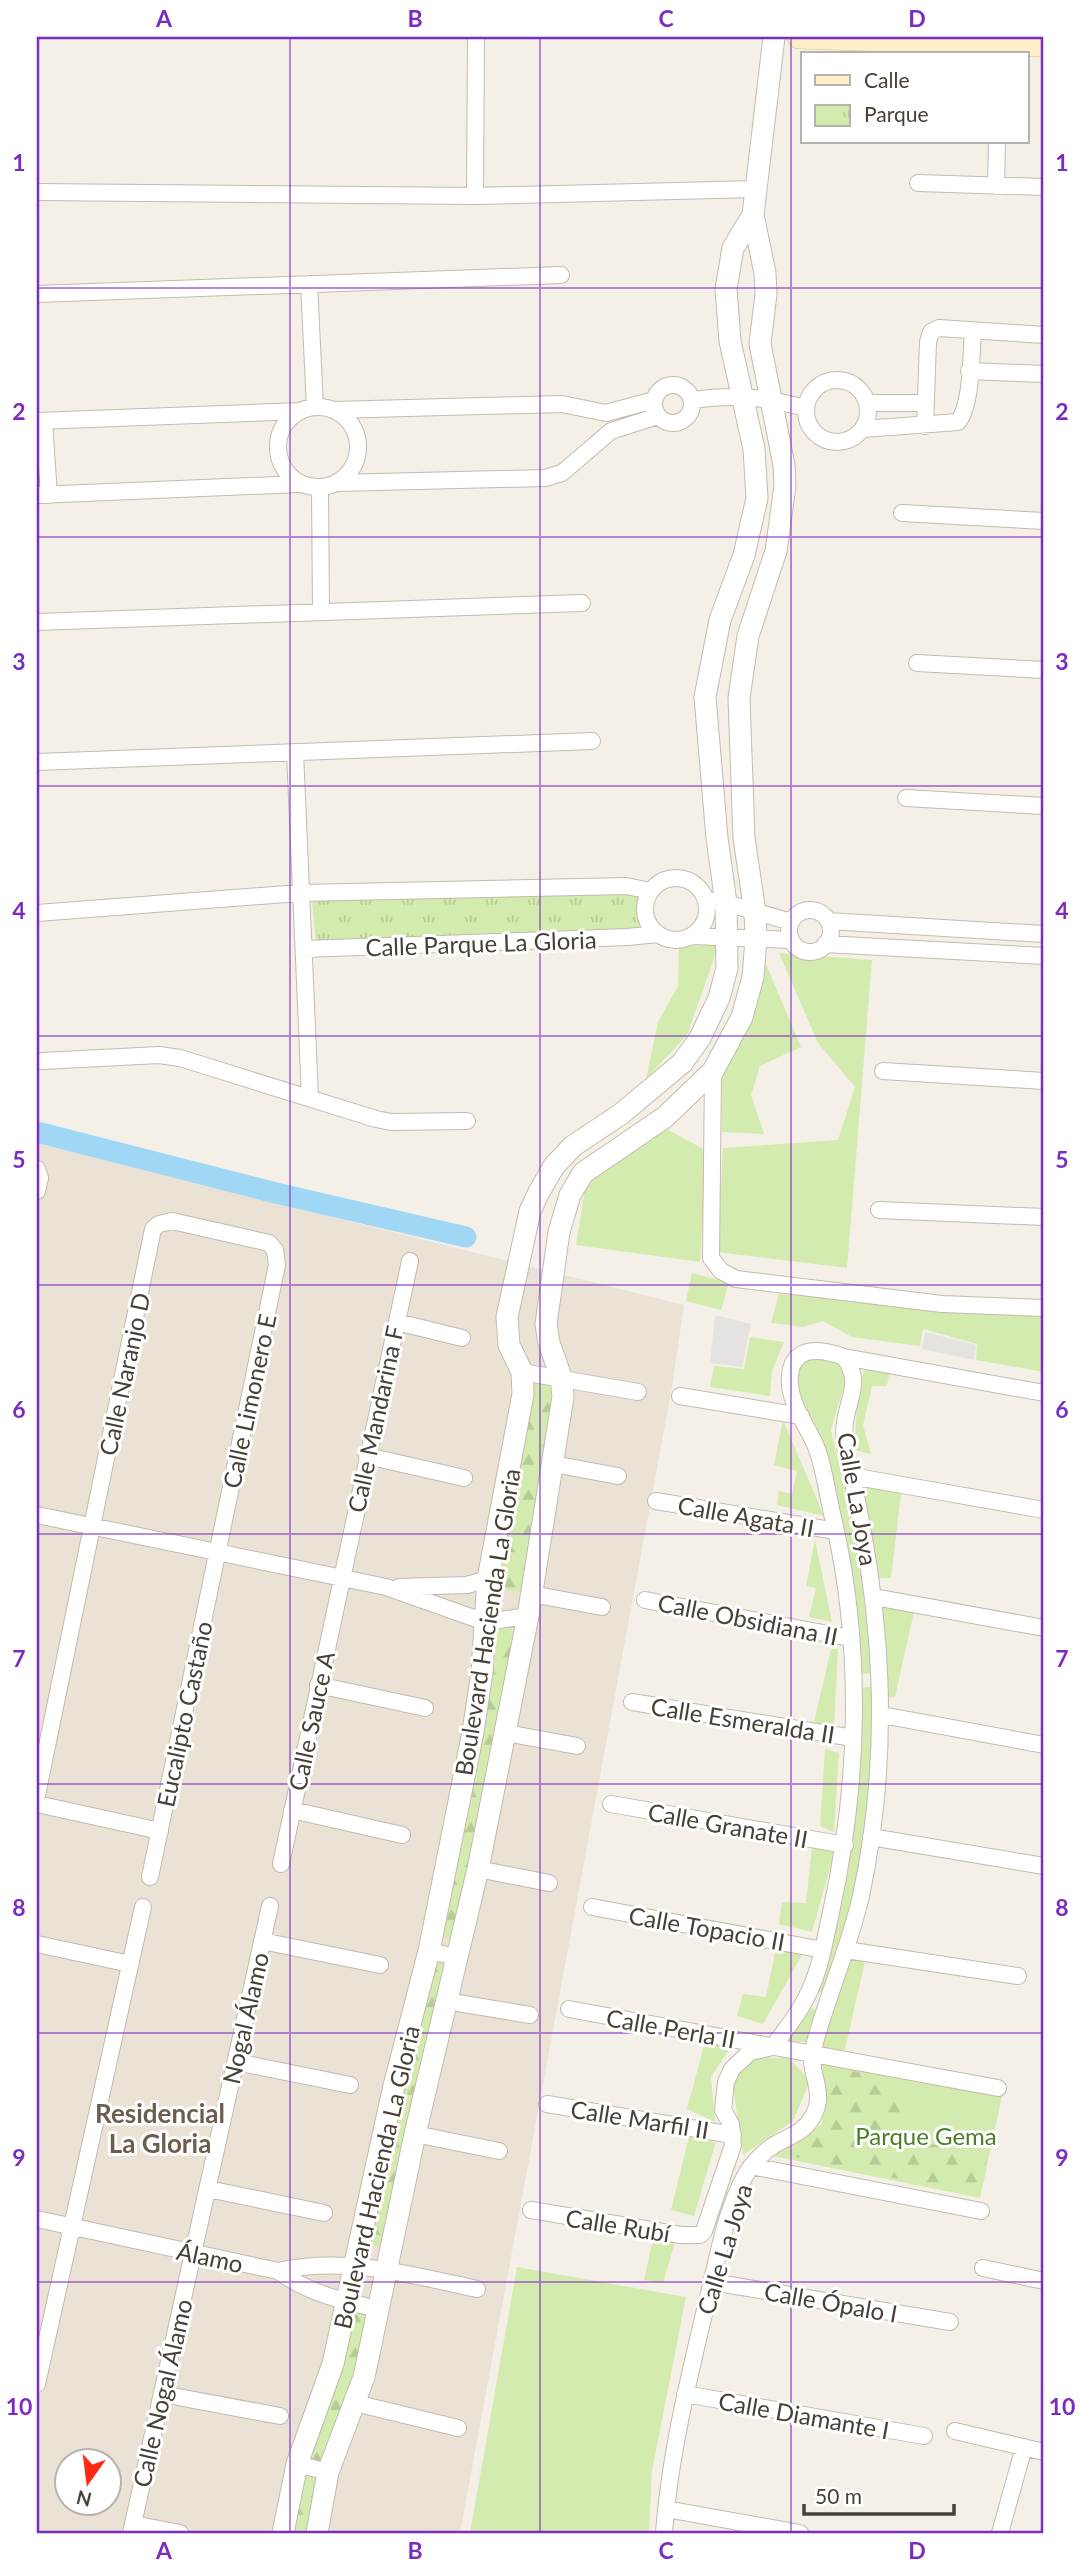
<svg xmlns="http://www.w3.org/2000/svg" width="1081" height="2570" viewBox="0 0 1081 2570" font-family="Lato,sans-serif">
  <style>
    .residential { fill: #e9e2d5; fill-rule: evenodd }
    .green { fill: #d3ebae }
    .forest { fill: url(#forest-firs) }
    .park { fill: url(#park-tufts) }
    .parking { fill: #e5e3df }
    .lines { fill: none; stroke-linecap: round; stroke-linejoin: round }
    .canal { stroke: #a0d7f5; stroke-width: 21 }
    .minor-casing { stroke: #c4baac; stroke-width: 18 }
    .tertiary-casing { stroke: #c4baac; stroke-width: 23 }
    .secondary-casing { stroke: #d7c294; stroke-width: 24 }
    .minor { stroke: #fff; stroke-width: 16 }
    .tertiary { stroke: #fff; stroke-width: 21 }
    .secondary { stroke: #ffeec7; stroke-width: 23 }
    .grid { fill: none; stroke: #7b2cbf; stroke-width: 2; stroke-opacity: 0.55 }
    .labels { text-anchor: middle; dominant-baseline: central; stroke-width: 6; stroke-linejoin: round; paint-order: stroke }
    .street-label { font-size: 24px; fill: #484036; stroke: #fff }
    .park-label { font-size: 24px; fill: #4b7e25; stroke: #fff }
    .neighbourhood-label { font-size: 26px; font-weight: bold; fill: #6c5d4c; stroke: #fff }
    .neatline { fill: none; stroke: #7b2cbf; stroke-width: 2.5 }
    .grid-label { font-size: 23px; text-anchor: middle; font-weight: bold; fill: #7b2cbf }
  </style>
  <defs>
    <pattern id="forest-firs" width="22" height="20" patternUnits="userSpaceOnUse" patternTransform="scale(1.75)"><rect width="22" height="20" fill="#d3ebae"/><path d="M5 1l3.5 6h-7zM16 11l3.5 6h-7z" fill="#b7cb96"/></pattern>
    <pattern id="park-tufts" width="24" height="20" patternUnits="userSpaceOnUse" patternTransform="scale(1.75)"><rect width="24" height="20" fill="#d3ebae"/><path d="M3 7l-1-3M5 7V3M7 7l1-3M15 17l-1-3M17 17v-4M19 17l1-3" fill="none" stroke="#b7cb96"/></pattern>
  </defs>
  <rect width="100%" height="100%" fill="#f5f0e7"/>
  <path class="residential" d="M37,1143L684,1305L672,1387L460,2533H37ZM66,2462H108V2504H66Z"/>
  <path class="green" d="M719,945L687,1035L646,1079L658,1022L678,986L679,946Z
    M779,953L872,960L847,1268L717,1252L723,1148L838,1140L855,1087L818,1043Z
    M763,957L801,1047L760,1066L751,1095L764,1134L722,1132V1072Z
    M665,1128L707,1151L700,1262L576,1245L586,1183Z
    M692,1273L729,1283L721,1310L686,1301Z
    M779,1294L1044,1312V1372L976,1360L977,1344L923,1329L920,1346L852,1337L823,1321L803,1327L771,1323Z
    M750,1337L784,1342L772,1371L770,1396L710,1387L714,1366L744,1369Z
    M817,1355L837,1361L846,1379L831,1430L856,1537L873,1673L862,1674L847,1539L800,1399L795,1378L801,1362Z
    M865,1365L890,1369L887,1386H872L863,1425L871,1454L854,1450L857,1405Z
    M783,1420L824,1516L777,1505L779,1491L792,1494L797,1471L774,1465Z
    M857,1482L901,1493L891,1578H876Z
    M815,1540L832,1622L809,1617L816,1588L806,1586Z
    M882,1607L914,1612L895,1697L886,1698Z
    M831,1649H838L834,1727L814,1722Z
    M876,1686V1757L860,1878L826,1994L814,1990L848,1874L860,1756L858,1688Z
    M825,1749L839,1753L834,1832L820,1826Z
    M812,1847L835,1851L812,1932L779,1924L782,1902L806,1903Z
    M776,1948L803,1953L763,2024L737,2016L743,1994L766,1997Z
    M850,1958L865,1961L845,2050L819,2049Z
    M808,2006L819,2012L806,2042L781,2041Z
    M705,2042L730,2048L711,2077L715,2122L687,2109Z
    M752,2057L789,2058L810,2081L793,2121L743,2155L732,2080Z
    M819,2062L1002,2096L980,2198L768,2155L822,2124Z
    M689,2137L716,2142L694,2216L671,2210Z
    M653,2239H676L663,2283L644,2280Z
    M517,2267L686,2297L652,2471L649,2533H470Z"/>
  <path class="forest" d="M529,1381L555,1385L521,1592L495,1588Z
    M491,1627H515L455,1940L438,1936Z
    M432,1959L446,1963L382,2246L367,2244Z
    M821,2065L906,2081L898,2138L988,2155L978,2196L778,2153L826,2126Z
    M351,2311L370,2315L349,2401L324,2463L305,2458Z
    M301,2477L318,2479L309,2533H290Z"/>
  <path class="park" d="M641,894L640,912L646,930L316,943L312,901Z"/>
  <path class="parking" d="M715,1315L751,1324L742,1367L710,1363Z
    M925,1332L976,1345L974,1360L922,1349Z"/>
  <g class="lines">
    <path class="canal" d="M37,1132L276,1193L466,1237"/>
    <g class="minor-casing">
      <path id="minor" d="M918,183L1044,187
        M996,186L997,142
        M37,192L475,196L755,189
        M475,196L476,37
        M309,284L315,407
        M37,294L561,275
        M969,371L1044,374
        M806 411a31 31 0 1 1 62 0a31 31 0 1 1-62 0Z
        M654 404a19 19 0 1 1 38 0a19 19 0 1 1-38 0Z
        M693,400C734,394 765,397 805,408
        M868,403H926
        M278 447a40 40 0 1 1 80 0a40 40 0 1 1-80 0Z
        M333,410L562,404L606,413L654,400
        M37,421L300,411
        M44,421L49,495
        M925,426L928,342L931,332L939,328L1044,335
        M863,429L958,422C972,405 971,354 973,331
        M336,483L545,478L562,473L611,431L658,416
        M320,488L321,611
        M37,495L300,484
        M902,513L1044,521
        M37,622L582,603
        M917,663L1044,670
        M295,752L310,1097
        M37,762L592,741
        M906,798L1044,806
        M645 909a31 31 0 1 1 62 0a31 31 0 1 1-62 0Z
        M716,900L791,922
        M789 931a21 21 0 1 1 42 0a21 21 0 1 1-42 0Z
        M37,913L300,893L626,886L651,891
        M828,921L1044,934
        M693,936L791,940
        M825,944L1044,956
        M305,949L628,937L658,934
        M42,1061L159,1055L180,1058L376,1119L391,1122L467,1121
        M713,1071L711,1258L721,1271L736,1279L942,1304L1044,1308
        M883,1071L1044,1081
        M37,1169L40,1178L37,1191
        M879,1210L1044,1217
        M397,1322L462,1338
        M844,1357L1044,1393
        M522,1372L638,1392
        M680,1396L801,1416
        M367,1456L464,1478
        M553,1464L618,1476
        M851,1476L1044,1510
        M656,1501L836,1531
        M37,1515L386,1587L485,1622L528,1616
        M399,1587L467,1585L488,1579
        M531,1594L602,1607
        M874,1597L1044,1628
        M645,1600L850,1638
        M318,1685L425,1708
        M632,1702L853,1738
        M882,1715L1044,1745
        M506,1733L577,1746
        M37,1795L153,1229L159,1224L172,1221L269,1243L275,1250L277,1265L150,1877
        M37,1804L160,1831
        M611,1804L845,1845
        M292,1810L402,1835
        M871,1837L1044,1866
        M281,1864L410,1261
        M478,1869L549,1883
        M592,1907L823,1950
        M262,1941L380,1965
        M37,1944L130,1964
        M846,1950L1018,1976
        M429,1951L457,1957
        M446,2001L530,2015
        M569,2009L998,2088
        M236,2062L350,2085
        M547,2104L733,2135
        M415,2134L499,2151
        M751,2166L981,2211
        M208,2189L324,2213
        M531,2210L681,2235H700L704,2231L733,2145L731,2124L723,2110L726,2082L732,2069L750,2052L773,2047C784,2031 798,2015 806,1998C820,1972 825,1940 831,1912C859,1785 863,1649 834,1522C828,1498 825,1472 817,1449C808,1426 787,1402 790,1375C793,1344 823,1349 844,1357C862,1382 849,1395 845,1422C843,1436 845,1450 849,1465C883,1609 892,1750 861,1896C849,1949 826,1998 813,2050C807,2071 827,2092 813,2116C804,2133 789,2136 774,2145C763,2152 751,2165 745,2176C726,2210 719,2252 710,2289C691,2369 670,2451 664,2533
        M37,2219L278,2271C308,2293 342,2301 378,2309
        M983,2268L1044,2281
        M278,2271C345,2256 412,2275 477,2289
        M712,2282L950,2322
        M37,2384L143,1907
        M162,2394L280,2416
        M685,2394L924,2436
        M355,2403L458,2428
        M955,2431L1044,2452
        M297,2464L328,2472
        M666,2509L800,2533
        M133,2524L180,2533
        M131,2533L270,1906
        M1000,2533L1024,2447"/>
    </g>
    <g class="tertiary-casing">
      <path id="tertiary" d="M283,2533L297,2464L333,2364L393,2090L429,1951L473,1732L482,1672L488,1579L523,1394L522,1372L509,1345L507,1317L530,1211L539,1192L554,1166L573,1146L621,1114L682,1063L700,1038L719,998L727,968L726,903L717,838L705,697L720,620L744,555L757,498L754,449L730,341L726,289L733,248L753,215L774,37
        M317,2533L328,2472L364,2377L415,2134L478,1869L528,1616L563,1397L561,1377L549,1343L546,1324L559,1232L570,1195L583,1173L665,1117L713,1071L742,1017L753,977L756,939L755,912L744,838L739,698L748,636L776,551L785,486L784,465L760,344L766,294L765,273L753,215"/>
    </g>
    <g class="secondary-casing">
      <path id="secondary" d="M799,37L1044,45"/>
    </g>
    <use href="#minor" class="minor"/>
    <use href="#tertiary" class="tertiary"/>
    <use href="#secondary" class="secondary"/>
  </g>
  <path class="grid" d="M290,37V2533M540,37V2533M791,37V2533M37,288H1044M37,537H1044M37,786H1044M37,1036H1044M37,1285H1044M37,1534H1044M37,1784H1044M37,2033H1044M37,2282H1044"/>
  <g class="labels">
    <g class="street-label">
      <text transform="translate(481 943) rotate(-2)">Calle Parque La Gloria</text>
      <text transform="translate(124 1374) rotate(-78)">Calle Naranjo D</text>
      <text transform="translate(249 1401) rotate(-78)">Calle Limonero E</text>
      <text transform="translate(375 1419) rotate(-78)">Calle Mandarina F</text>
      <text transform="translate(858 1499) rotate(80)">Calle La Joya</text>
      <text transform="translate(746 1516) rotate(10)">Calle Agata II</text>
      <text transform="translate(748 1619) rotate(11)">Calle Obsidiana II</text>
      <text transform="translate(487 1622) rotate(-81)">Boulevard Hacienda La Gloria</text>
      <text transform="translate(184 1714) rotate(-78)">Eucalipto Castaño</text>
      <text transform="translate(743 1720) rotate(9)">Calle Esmeralda II</text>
      <text transform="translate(311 1721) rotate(-78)">Calle Sauce A</text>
      <text transform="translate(728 1825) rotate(10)">Calle Granate II</text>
      <text transform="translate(707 1928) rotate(10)">Calle Topacio II</text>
      <text transform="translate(245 2018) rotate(-77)">Nogal Álamo</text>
      <text transform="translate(671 2028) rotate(10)">Calle Perla II</text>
      <text transform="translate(640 2119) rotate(9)">Calle Marfil II</text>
      <text transform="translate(376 2177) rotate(-77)">Boulevard Hacienda La Gloria</text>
      <text transform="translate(618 2225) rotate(9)">Calle Rubí</text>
      <text transform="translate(724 2249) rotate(-73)">Calle La Joya</text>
      <text transform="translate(210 2257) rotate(12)">Álamo</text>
      <text transform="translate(831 2302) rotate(10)">Calle Ópalo I</text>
      <text transform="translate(162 2393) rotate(-77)">Calle Nogal Álamo</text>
      <text transform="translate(804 2415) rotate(10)">Calle Diamante I</text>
    </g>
    <g class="park-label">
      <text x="926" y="2135">Parque Gema</text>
    </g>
    <g class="neighbourhood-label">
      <text x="160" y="2113">Residencial<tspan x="160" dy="30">La Gloria</tspan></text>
    </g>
  </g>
  <rect width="1081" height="2570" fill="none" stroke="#ffffff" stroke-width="77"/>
  <rect x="801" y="52" width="228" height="91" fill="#ffffff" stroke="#b6b3af" stroke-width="2"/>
  <rect x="815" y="75" width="35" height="10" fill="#ffeec7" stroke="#b6b3af" stroke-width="2"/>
  <text x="864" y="88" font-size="21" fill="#484036">Calle</text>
  <rect x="815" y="105" width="35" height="21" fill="url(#park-tufts)" stroke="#b6b3af" stroke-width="2"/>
  <text x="864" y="122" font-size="21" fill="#484036">Parque</text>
  <g transform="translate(88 2482) rotate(194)"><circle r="33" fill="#ffffff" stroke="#b6b3af" stroke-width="2"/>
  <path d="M0-5L12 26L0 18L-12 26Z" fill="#ff2a14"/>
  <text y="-10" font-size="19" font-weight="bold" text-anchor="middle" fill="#484036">N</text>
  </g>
  <path d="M804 2504v10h150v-10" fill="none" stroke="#484036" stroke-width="3.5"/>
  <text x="815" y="2504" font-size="21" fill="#484036" stroke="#ffffff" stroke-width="5" paint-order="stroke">50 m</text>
  <rect x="38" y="38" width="1004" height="2494" class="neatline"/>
  <g class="grid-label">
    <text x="164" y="27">A</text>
    <text x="415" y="27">B</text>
    <text x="666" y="27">C</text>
    <text x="917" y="27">D</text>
    <text x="19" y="171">1</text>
    <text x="1062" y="171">1</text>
    <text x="19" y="420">2</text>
    <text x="1062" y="420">2</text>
    <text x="19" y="670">3</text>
    <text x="1062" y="670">3</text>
    <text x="19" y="919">4</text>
    <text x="1062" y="919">4</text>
    <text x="19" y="1168">5</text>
    <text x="1062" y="1168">5</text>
    <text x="19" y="1418">6</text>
    <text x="1062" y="1418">6</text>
    <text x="19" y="1667">7</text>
    <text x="1062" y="1667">7</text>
    <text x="19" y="1916">8</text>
    <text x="1062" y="1916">8</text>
    <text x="19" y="2166">9</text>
    <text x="1062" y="2166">9</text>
    <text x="19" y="2415">10</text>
    <text x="1062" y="2415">10</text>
    <text x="164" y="2559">A</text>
    <text x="415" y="2559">B</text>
    <text x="666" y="2559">C</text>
    <text x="917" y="2559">D</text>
  </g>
</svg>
